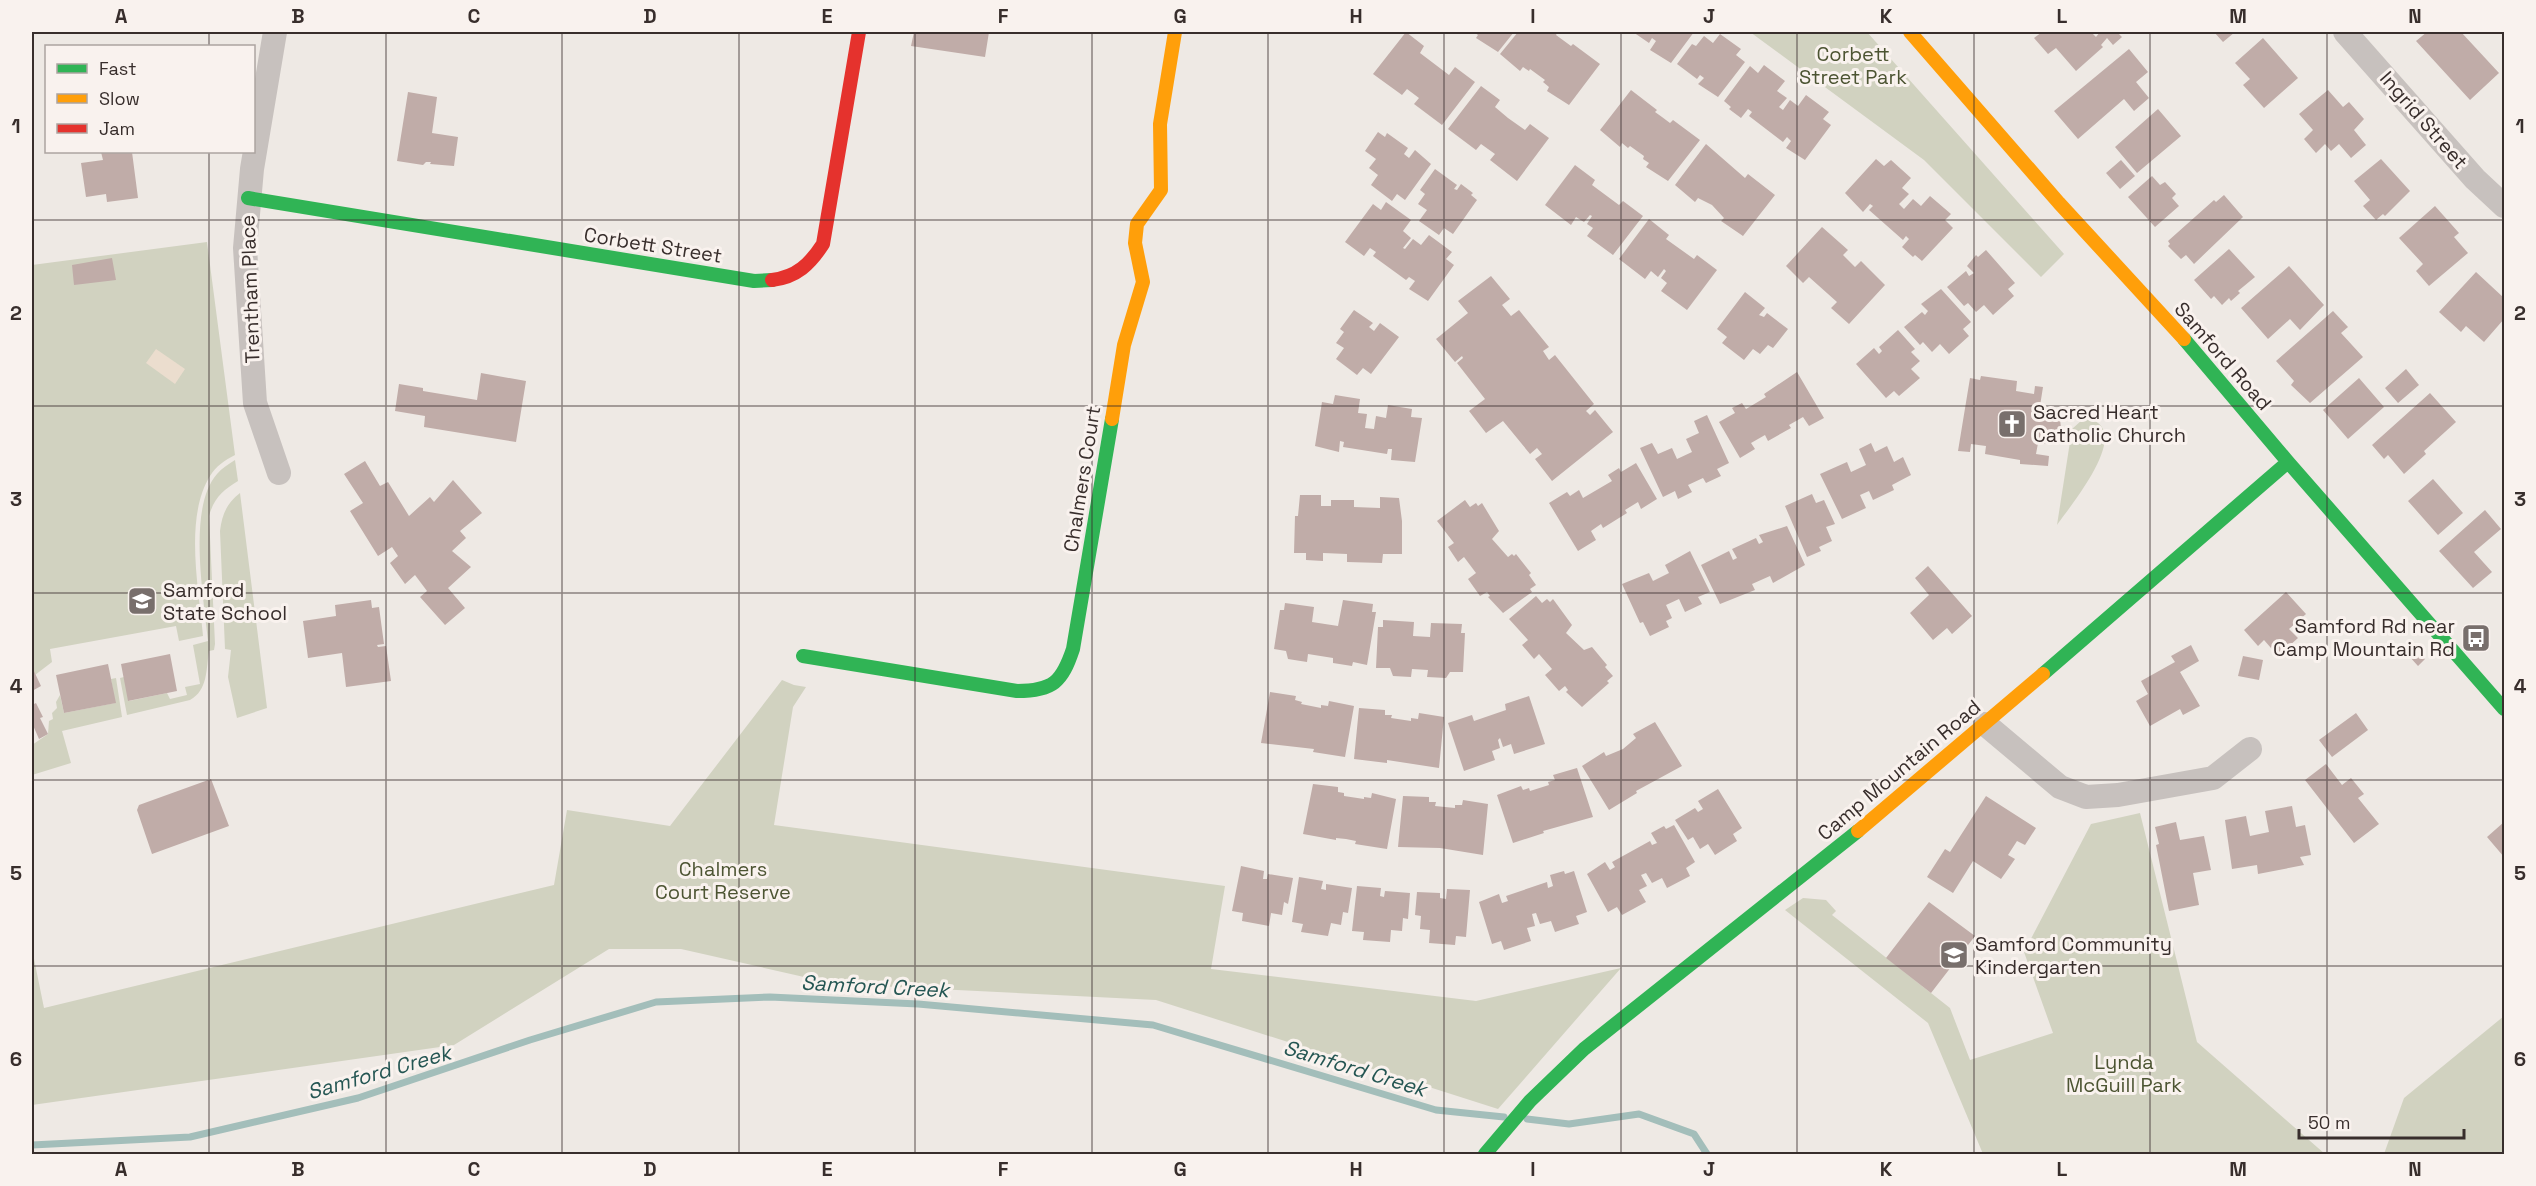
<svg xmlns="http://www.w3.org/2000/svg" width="2536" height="1186" viewBox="0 0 2536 1186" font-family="'Space Grotesk',sans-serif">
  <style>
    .green { fill: #d1d2c0 }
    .sand { fill: #ebddce }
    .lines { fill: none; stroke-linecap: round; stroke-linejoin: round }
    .stream { stroke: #a3beba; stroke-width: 7 }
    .building { fill: #c0aca8 }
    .street { stroke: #c7c1be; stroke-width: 24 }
    .fast { stroke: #30b455; stroke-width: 14 }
    .slow { stroke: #ff9f0a; stroke-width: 14 }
    .jam { stroke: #e5322d; stroke-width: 14 }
    .grid { fill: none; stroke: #382e2c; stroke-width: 1.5; stroke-opacity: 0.55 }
    .labels { text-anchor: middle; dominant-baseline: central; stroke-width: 6; stroke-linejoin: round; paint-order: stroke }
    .park-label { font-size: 20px; fill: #4c5432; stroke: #f9f2ee }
    .street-label { font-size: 20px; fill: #382e2c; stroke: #f9f2ee }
    .poi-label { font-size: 20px; fill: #382e2c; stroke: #f9f2ee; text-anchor: start }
    .water-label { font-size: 21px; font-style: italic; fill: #255653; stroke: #f9f2ee }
    .neatline { fill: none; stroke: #382e2c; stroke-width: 2 }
    .grid-label { font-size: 20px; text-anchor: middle; font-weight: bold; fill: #382e2c }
  </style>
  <rect width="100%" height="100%" fill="#eee9e4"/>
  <path class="green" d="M1750,32H1867L2064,254L2041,277L1924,160Z
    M207,242L235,455C225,460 216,466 210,476C184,518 199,589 203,636L179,641L176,626L50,649L52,662L35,675L32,667V265Z
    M2089,419C2134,430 2070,506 2057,525L2072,429L2082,420Z
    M235,460L238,481C223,490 214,498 209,516L215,644L214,650L209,651C206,670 208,690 190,700L127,715L120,678L124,677L129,701L167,693L170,699L187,695L185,687L200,684L193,645L208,641C204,598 187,508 217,474C222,468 229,464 235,460Z
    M240,493L267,708L237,718L228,677L231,650L225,649L220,531C222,515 226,504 240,493Z
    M116,678L122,717L62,731L71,763L32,775V745L48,734L49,721L53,719L52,713L57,708L56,702L60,695L64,713L115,703L111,679Z
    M782,680L794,685L806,687L793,707L774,825L1225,886L1211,969L1476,1001L1621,968L1498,1109L1156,1000L835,984L681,949H609L454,1045L32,1105V949L44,1008L554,885L567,810L670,826Z
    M2140,813L2197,1042L2325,1154H1983L1928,1023L1785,910L1803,898L1826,900L1836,911L1832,915L1950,1008L1970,1060L2053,1033L2024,952L2091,824Z
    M2504,1016V1154H2384L2404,1098Z"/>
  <path class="sand" d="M156,349L185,369L175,384L146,363Z"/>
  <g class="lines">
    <path class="stream" d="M1527,1119L1569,1124L1639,1114L1694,1134L1707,1154
      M32,1145L190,1137L358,1098L530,1040L656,1002L770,997L918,1004L1153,1025L1436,1110L1504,1117"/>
  </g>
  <path class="building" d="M914,32H989L985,57L911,46Z
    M1406,32L1424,46L1420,53L1449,75L1455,67L1475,82L1442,125L1414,104L1419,98L1407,89L1402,95L1373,74Z
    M1474,32H1514L1498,52L1476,38L1478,35Z
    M1518,32H1555L1557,33L1556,35L1571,46L1573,44L1600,64L1569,105L1547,91L1549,87L1543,82L1545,80L1530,69L1529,71L1523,67L1520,71L1500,54Z
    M1633,32H1694L1671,63L1650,50L1656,41L1652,38L1649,43Z
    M2042,32H2091L2096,37L2100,32H2117L2122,37L2113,45L2107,38L2101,45L2103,47L2076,71L2056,48L2048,54L2034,38Z
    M2214,32H2235L2223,42Z
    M2427,32H2461L2499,73L2470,100L2416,41Z
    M1720,34L1741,49L1736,55L1745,62L1718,97L1698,84L1704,78L1700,75L1697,79L1677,64L1692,44L1696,46L1704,36L1713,43Z
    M2263,38L2298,78L2264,108L2243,85L2250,79L2235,63Z
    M2129,49L2148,72L2136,82L2149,98L2134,111L2124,99L2078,139L2054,111Z
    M1764,65L1785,81L1777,91L1787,98L1779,107L1783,110L1790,100L1798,106L1806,95L1829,112L1823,119L1831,125L1805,160L1786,148L1791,141L1787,137L1783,142L1749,116L1752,112L1748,109L1741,118L1729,109L1731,107L1724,101L1750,66L1758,73Z
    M1481,86L1500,100L1495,107L1508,118L1525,130L1530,124L1549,138L1517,181L1490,160L1495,154L1481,144L1476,150L1448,129Z
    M1631,90L1657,110L1655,112L1662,117L1670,123L1673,120L1700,140L1668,181L1646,167L1649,163L1643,159L1644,156L1630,146L1628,148L1622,143L1620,147L1600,130Z
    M2328,90L2343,107L2349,102L2364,119L2354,130L2366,145L2351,158L2339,144L2331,151L2325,144L2316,153L2304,139L2313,130L2299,114Z
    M408,92L437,97L432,133L458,137L454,166L430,164L431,162H426L423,165L397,161Z
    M2158,109L2181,136L2137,173L2115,147Z
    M1378,132L1385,137L1387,133L1408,148L1404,154L1409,158L1415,150L1431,164L1405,200L1397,194L1392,201L1371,185L1378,175L1369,168L1376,159L1365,151Z
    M1706,144L1745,178L1748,174L1775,195L1743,236L1721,221L1724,218L1712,205L1698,198L1695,202L1675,185Z
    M101,152H132L138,198L107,202L106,194L86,197L81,163L103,160Z
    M1876,159L1884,166L1891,160L1911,178L1902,188L1909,194L1899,204L1904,209L1913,199L1921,206L1930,196L1951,214L1945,220L1953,228L1922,261L1915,255L1913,257L1902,247L1909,239L1906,236L1903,240L1869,210L1873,206L1870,204L1863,212L1845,193Z
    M2381,159L2410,191L2385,216L2383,214L2376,220L2363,206L2370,200L2354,181Z
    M2121,160L2135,176L2120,189L2106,173Z
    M1575,165L1595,180L1592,185L1619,205L1623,201L1643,216L1613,255L1587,236L1593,228L1587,224L1592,216L1590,215L1584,222L1576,217L1571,225L1545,205Z
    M1435,169L1457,185L1454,189L1457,190L1461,184L1473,193L1471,195L1477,200L1453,234L1444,228L1439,235L1419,221L1427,210L1418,204L1425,194L1420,190Z
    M2152,176L2160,185L2165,182L2176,194L2172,198L2179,206L2155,227L2128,197Z
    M2224,195L2243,217L2194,264L2186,255L2181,259L2168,246L2170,244L2168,241L2214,200L2216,202Z
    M1386,202L1411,220L1403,231L1411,238L1403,248L1405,249L1413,239L1421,245L1429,235L1452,252L1446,259L1454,265L1428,301L1409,289L1415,281L1409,277L1406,280L1373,256L1376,252L1370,248L1364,256L1345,242L1373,204L1381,210Z
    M2435,206L2459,233L2454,237L2468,253L2429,286L2416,271L2423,264L2399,238Z
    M1649,219L1669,235L1666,239L1694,259L1697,255L1717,270L1687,310L1661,291L1667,283L1661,278L1666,271L1664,269L1658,277L1651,271L1645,279L1619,259Z
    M1822,227L1848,250L1843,255L1855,267L1861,261L1885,285L1849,324L1831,308L1837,302L1809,277L1803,283L1786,266Z
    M2229,249L2255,277L2238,291L2240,293L2231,301L2229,298L2222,305L2214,296L2211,299L2194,280Z
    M1986,250L2015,283L2008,289L2014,296L1993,315L1984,305L1976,312L1968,303L1964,306L1947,287L1966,271L1969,276L1974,273L1967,266L1976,255L1978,257Z
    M112,258L116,280L74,285L72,265Z
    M2289,266L2324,305L2300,330L2290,319L2268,339L2241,308Z
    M2476,272L2504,298V319L2484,342L2466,326L2461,332L2439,312Z
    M1491,276L1510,299L1502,305L1511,316L1519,310L1549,347L1543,351L1549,360L1555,355L1594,404L1586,411L1590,415L1595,410L1613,432L1552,481L1535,459L1542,454L1537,448L1530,454L1503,421L1486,433L1469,411L1485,399L1457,363L1463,358L1462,356L1455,362L1436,339L1468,313L1458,301Z
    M1941,289L1971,322L1963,329L1969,336L1949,354L1940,344L1932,352L1923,342L1920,345L1904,327L1922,312L1925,315L1928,311L1921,304Z
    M1745,292L1765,308L1759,315L1764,317L1767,313L1788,329L1773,348L1768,345L1760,354L1753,349L1744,360L1722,343L1727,337L1717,329Z
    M1354,310L1373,323L1369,327L1374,331L1380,323L1399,337L1371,374L1363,368L1357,375L1336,359L1344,348L1336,343L1344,332L1340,329Z
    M2333,311L2348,327L2341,333L2363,357L2310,403L2291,385L2294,381L2276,361Z
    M1898,330L1915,349L1911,352L1920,361L1911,369L1920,378L1899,396L1894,391L1886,398L1856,364L1874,348L1879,354L1882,351L1879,347Z
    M2406,369L2419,385L2398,403L2385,388Z
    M1797,372L1824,418L1809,426L1803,417L1789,425L1791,428L1768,441L1765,435L1751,443L1755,449L1740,458L1719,422L1735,413L1732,408L1742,403L1746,409L1766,397L1764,394Z
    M481,373L526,381L516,442L424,427L425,416L395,411L399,384L423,388V391L477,400Z
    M1981,376L2017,381L2016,391L2034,394L2035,386L2043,387L2040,406L2051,407L2060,419L2061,428L2057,436L2044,444L2038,443L2036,454L2049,456L2048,466L2020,464V460L1985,454L1986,446L1971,444L1970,452L1958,451L1970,378L1980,380Z
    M2359,378L2384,407L2348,439L2323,410Z
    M2430,393L2456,422L2424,451L2426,454L2404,474L2388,455L2384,459L2372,445Z
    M1335,395L1360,399L1358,413L1367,414L1365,428L1374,429L1376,416L1386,418L1388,405L1412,409L1411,417L1422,418L1415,462L1391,460L1392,449H1388L1387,454L1343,447L1344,442L1340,441L1339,452L1315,446L1322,402L1333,404Z
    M1707,415L1729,463L1717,469L1721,476L1706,483L1703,478L1688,485L1692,492L1678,499L1675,491L1663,497L1640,448L1652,443L1658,454L1672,448L1677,459L1692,452L1686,439L1699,433L1694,421Z
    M1871,443L1875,452L1887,446L1894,462L1903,457L1911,475L1892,485L1894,490L1873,500L1869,491L1860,495L1866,508L1842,519L1820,474L1847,462L1851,472L1866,465L1859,449Z
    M365,461L380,486L388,482L409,516L430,497L434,502L453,480L482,513L460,531L466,538L452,551L471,567L448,588L465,608L445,625L420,597L427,591L415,575L405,584L390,563L398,556L392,547L378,556L350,511L363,503L344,474Z
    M1636,463L1657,499L1641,509L1638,502L1625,510L1627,513L1603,528L1601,524L1591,531L1596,540L1578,551L1549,503L1567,492L1570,496L1579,490L1583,498L1612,481L1608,475L1619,468L1621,472Z
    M2433,479L2463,513L2438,535L2408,501Z
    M1812,494L1816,503L1824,500L1835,524L1826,527L1832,541L1819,547L1821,551L1807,557L1785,506Z
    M1300,495H1321V506H1331V500H1354V507L1380,508V497L1399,498L1402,521V554H1383L1382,563L1347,562V554L1323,553V561L1306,560V553H1294L1295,516H1298Z
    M1465,500L1470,507L1476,503L1478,506L1482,503L1499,531L1492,539L1508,557L1512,554L1514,556L1516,554L1531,573L1529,575L1536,585L1530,589L1532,592L1503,613L1488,597L1490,596L1487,592L1480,596L1468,579L1476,573L1464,557L1458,562L1448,547L1454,543L1437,521Z
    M2485,510L2501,529L2474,552L2492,572L2473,588L2439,551Z
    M1787,526L1805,565L1773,583L1770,576L1752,584L1755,590L1720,604L1701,565L1729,551L1733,560L1737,558L1732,549L1756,538L1759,544L1763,542L1759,535Z
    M1690,551L1710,592L1698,597L1702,604L1685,612L1679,599L1666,605L1672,618L1666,621L1669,627L1650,636L1643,622L1640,623L1622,584L1649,573L1653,581L1669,573L1665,565Z
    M1928,566L1972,616L1952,634L1947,628L1933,640L1910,613L1929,595L1915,578Z
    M2286,592L2306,614L2289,629L2298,638L2278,656L2264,640L2258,646L2244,630Z
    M1536,596L1542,603L1547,599L1550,602L1553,599L1572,625L1566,633L1584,650L1592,647L1607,665L1605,667L1613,676L1607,681L1609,683L1582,707L1566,692L1568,690L1565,686L1559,691L1545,675L1552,669L1539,654L1534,659L1522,645L1528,640L1509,619Z
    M371,600L372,608L379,607L384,644L377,645L378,647L386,646L391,681L346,687L342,653L308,658L303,621L336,616L335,605Z
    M1343,600L1373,604L1372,612H1376L1367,665L1353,662L1352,666L1333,663V658L1308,654L1307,662L1288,659L1286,651L1274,649L1280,610H1284L1285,603L1314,607L1312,622L1338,626Z
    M1383,620L1414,622L1413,636L1430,637L1431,623L1462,624L1461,633H1465L1463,672H1450L1446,678L1427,677L1428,670L1412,669L1411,677L1393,676L1390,668H1376L1378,627H1383Z
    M2191,645L2199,661L2180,672L2200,706L2183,715L2180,709L2150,726L2136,701L2148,694L2141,681L2175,662L2171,656Z
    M2416,649L2425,659L2418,666L2409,656Z
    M170,654L177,691L128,701L121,664Z
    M2243,656L2263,660L2259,680L2238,676Z
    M108,664L116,703L64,713L56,675Z
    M32,667L41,686L32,691Z
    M1270,692L1296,696L1295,700L1302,702L1301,704L1321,708V705L1328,706L1329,701L1354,706L1345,757L1313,752L1314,749L1261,743Z
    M1529,696L1545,744L1514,754L1511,744L1503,747L1500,738L1498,740L1500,748L1492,751L1495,760L1464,771L1448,723L1472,715L1474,721L1506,710L1505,704Z
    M36,703L43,717L40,718L48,734L39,739L32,723V705Z
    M1359,708L1385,710V715H1392L1391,718L1411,721V718L1418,719L1419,713L1444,717L1439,768L1387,760V763L1354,759Z
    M2356,713L2368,730L2332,757L2319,740Z
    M1655,722L1682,766L1636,791L1637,793L1609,810L1582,766L1604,752L1606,756L1623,749L1636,738L1633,734Z
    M2326,764L2342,785L2351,778L2364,794L2358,798L2379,824L2354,843L2305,780Z
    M1577,768L1593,817L1543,831L1544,833L1513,843L1497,795L1521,786L1523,790L1529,788L1530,791L1549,785L1548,782L1555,780L1553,775Z
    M211,779L229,826L152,854L137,810L139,805Z
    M1313,784L1338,787V792L1344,793V796L1364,799V797L1371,798L1372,793L1396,799L1387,849L1355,844L1356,841L1346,839L1336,838V840L1303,834Z
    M1718,789L1742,828L1733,834L1737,841L1715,855L1708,844L1700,849L1693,837L1688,840L1675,820L1695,808L1698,812L1703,809L1698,801Z
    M1403,796L1429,797V802H1436L1435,806L1455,808V805H1462L1463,800L1488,804L1483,855L1440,848L1398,847Z
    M1986,796L2036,828L2025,845L2017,841L2008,855L2015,859L2001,879L1973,861L1953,893L1927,877L1945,849L1950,852Z
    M2292,806L2296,827L2305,825L2311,855L2300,857L2304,865L2258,874L2257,865L2232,869L2225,820L2246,816L2250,836L2269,832L2265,811Z
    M2176,822L2180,840L2204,836L2211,870L2193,873L2199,905L2169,911L2156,845L2159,844L2155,827Z
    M2504,822V857L2487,837Z
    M1674,825L1695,862L1686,868L1690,876L1667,888L1662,878L1652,883L1646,873L1641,875L1647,886L1639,890L1646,902L1622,915L1617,907L1608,912L1587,874L1605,862L1610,870L1615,867L1612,862L1650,841L1652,845L1657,843L1651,833L1664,826L1666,829Z
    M1241,866L1264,871L1263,879H1267L1268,874L1293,878L1288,904L1284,902L1282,915L1271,913L1269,926L1242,921L1243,913L1232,911Z
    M1564,871L1565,874L1574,871L1587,912L1576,916L1579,924L1555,932L1551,921L1540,924L1536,913L1532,914L1535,926L1527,928L1531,941L1504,950L1501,941L1492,944L1479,902L1499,894L1502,903L1508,901L1506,896L1547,882L1548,888L1553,886L1550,875Z
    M1299,877L1323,881L1321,889L1326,890V884L1352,888L1348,913L1343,912L1341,925L1331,923L1328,936L1301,932L1303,924L1292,922Z
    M1357,886L1381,888L1380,896L1384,897L1385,891L1410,893L1408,919L1403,918L1402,931L1391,930L1390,942L1363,940L1364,932L1352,931Z
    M1447,889L1470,890L1466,937L1456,936L1455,945L1429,943L1430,930L1420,929L1421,916L1415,915L1417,892L1440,893V898L1446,899Z
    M1929,902L1975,936L1931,993L1886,958Z"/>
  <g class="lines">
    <path class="street" d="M275,32L252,169L245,248L255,403L279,473
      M2345,32L2475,179L2504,206
      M1985,724L2060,787L2086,797L2118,795L2213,778L2250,749"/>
    <path class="fast" d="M248,198L754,281L772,280
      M2184,339L2288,462L2504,709
      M803,656L1017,691C1053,691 1062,682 1073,649L1112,419
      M2043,674L2288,462
      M1485,1154L1530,1101L1584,1049L1858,831"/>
    <path class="slow" d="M1910,32L2059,203L2184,339
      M1112,419L1124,345L1143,282L1135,243L1137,224L1161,190L1160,124L1175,32
      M1858,831L2043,674"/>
    <path class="jam" d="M772,280C797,277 810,264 823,244L859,32"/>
  </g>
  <path class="grid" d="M209,32V46M386,32V1154M562,32V1154M739,32V1154M915,32V1154M1092,32V1154M1268,32V1154M1444,32V1154M1621,32V1154M1797,32V1154M1974,32V1154M2150,32V1154M2327,32V1154M209,152V1154M32,220H2504M32,406H2504M32,593H2504M32,780H2504M32,966H2504"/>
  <defs>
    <g id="church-square" transform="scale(1.5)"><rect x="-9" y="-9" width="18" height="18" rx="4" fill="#786f6c" stroke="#f9f2ee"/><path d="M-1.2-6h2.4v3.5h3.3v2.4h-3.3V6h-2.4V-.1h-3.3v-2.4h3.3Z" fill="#fff"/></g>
    <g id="school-square" transform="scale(1.5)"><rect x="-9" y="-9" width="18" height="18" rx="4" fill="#786f6c" stroke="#f9f2ee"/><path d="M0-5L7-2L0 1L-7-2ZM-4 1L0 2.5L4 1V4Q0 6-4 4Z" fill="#fff"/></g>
    <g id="bus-square" transform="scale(1.5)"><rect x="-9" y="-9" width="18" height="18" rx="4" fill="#786f6c" stroke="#f9f2ee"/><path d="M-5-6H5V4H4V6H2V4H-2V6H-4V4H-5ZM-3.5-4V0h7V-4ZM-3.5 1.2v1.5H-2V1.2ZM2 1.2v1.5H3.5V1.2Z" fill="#fff"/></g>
  </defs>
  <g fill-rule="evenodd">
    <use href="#church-square" x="2012" y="424"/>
    <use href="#school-square" x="142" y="601"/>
    <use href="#bus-square" x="2476" y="638"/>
    <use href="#school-square" x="1954" y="955"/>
  </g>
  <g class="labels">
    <g class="park-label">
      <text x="1853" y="54">Corbett<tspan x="1853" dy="23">Street Park</tspan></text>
      <text x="723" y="869">Chalmers<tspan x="723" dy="23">Court Reserve</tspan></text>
      <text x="2124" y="1062">Lynda<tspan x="2124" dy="23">McGuill Park</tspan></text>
    </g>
    <g class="street-label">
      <text transform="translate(2424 120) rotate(49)">Ingrid Street</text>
      <text transform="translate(653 245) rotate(9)">Corbett Street</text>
      <text transform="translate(250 289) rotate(-92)">Trentham Place</text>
      <text transform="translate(2223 356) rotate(49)">Samford Road</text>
      <text transform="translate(1082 479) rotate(-81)">Chalmers Court</text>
      <text transform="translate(1899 770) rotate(-40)">Camp Mountain Road</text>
    </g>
    <g class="poi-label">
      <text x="2033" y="412">Sacred Heart<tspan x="2033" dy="23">Catholic Church</tspan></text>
      <text x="163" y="590">Samford<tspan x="163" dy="23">State School</tspan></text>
      <text x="2455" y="626" text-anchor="end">Samford Rd near<tspan x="2455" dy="23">Camp Mountain Rd</tspan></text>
      <text x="1975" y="944">Samford Community<tspan x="1975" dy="23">Kindergarten</tspan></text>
    </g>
    <g class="water-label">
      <text transform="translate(875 986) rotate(3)">Samford Creek</text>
      <text transform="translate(1355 1068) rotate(17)">Samford Creek</text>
      <text transform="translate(379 1072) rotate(-16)">Samford Creek</text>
    </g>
  </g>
  <rect width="2536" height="1186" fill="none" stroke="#f9f2ee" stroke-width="66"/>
  <rect x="45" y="45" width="210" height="108" fill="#f9f2ee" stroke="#aca4a0" stroke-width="1.5"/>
  <rect x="57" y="64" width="30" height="9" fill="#30b455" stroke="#aca4a0" stroke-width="1.5"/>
  <text x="99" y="75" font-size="18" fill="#382e2c">Fast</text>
  <rect x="57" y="94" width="30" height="9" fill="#ff9f0a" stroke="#aca4a0" stroke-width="1.5"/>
  <text x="99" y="105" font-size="18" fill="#382e2c">Slow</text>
  <rect x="57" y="124" width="30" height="9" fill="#e5322d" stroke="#aca4a0" stroke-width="1.5"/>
  <text x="99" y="135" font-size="18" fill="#382e2c">Jam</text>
  <path d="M2299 1129v9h165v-9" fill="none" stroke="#382e2c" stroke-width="3"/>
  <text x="2308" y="1129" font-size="18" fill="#382e2c" stroke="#f9f2ee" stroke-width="4.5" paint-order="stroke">50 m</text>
  <rect x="33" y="33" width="2470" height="1120" class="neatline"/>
  <g class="grid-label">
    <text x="121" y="23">A</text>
    <text x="298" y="23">B</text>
    <text x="474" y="23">C</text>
    <text x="650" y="23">D</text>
    <text x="827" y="23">E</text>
    <text x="1003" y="23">F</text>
    <text x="1180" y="23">G</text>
    <text x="1356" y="23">H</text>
    <text x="1533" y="23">I</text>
    <text x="1709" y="23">J</text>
    <text x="1886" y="23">K</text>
    <text x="2062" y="23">L</text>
    <text x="2238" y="23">M</text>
    <text x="2415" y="23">N</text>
    <text x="16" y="133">1</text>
    <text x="2520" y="133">1</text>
    <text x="16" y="320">2</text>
    <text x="2520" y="320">2</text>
    <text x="16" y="506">3</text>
    <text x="2520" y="506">3</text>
    <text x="16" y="693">4</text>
    <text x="2520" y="693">4</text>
    <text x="16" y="880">5</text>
    <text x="2520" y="880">5</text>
    <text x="16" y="1066">6</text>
    <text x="2520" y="1066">6</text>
    <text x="121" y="1176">A</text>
    <text x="298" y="1176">B</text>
    <text x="474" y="1176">C</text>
    <text x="650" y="1176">D</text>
    <text x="827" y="1176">E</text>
    <text x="1003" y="1176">F</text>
    <text x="1180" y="1176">G</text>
    <text x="1356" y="1176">H</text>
    <text x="1533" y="1176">I</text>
    <text x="1709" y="1176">J</text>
    <text x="1886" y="1176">K</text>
    <text x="2062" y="1176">L</text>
    <text x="2238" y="1176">M</text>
    <text x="2415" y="1176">N</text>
  </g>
</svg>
